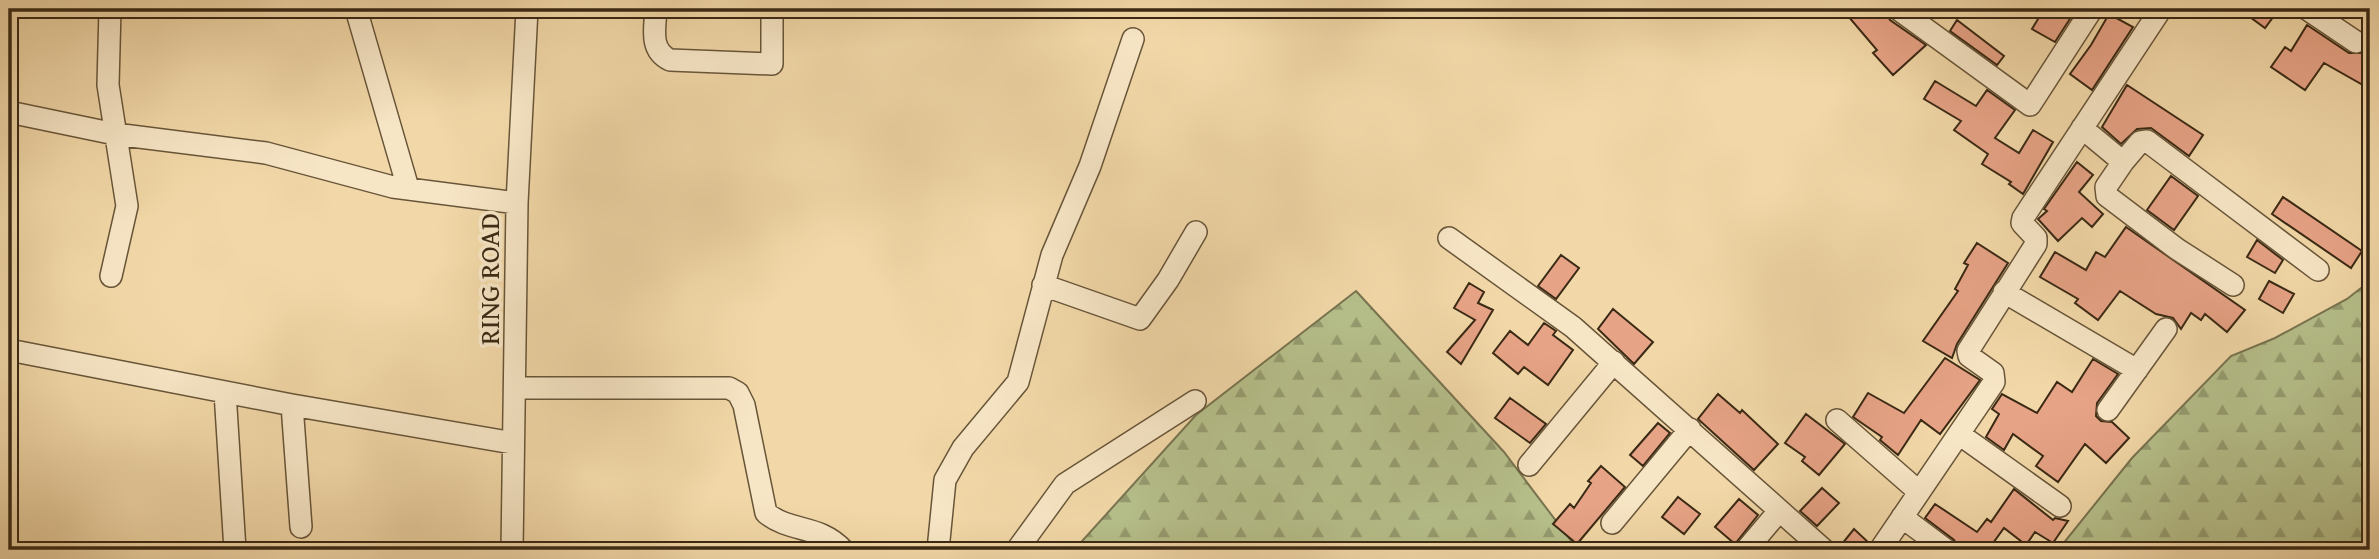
<svg xmlns="http://www.w3.org/2000/svg" width="2379" height="559" viewBox="0 0 2379 559" font-family="'Gentium Book Plus',serif">
  <style>
    .forest { fill: url(#forest-firs); stroke: #787450; stroke-width: 2 }
    .building { fill: #e7a386; stroke: #3a2914; stroke-width: 2 }
    .lines { fill: none; stroke-linecap: round; stroke-linejoin: round }
    .minor-casing { stroke: #685539; stroke-width: 24 }
    .minor { stroke: #f7e6c6; stroke-width: 21 }
    .labels { text-anchor: middle; dominant-baseline: central; stroke-width: 7; stroke-linejoin: round; paint-order: stroke }
    .street-label { font-size: 28px; fill: #3a2914; stroke: #f7e6c6 }
  </style>
  <defs>
    <pattern id="forest-firs" width="22" height="20" patternUnits="userSpaceOnUse" patternTransform="scale(1.75)"><rect width="22" height="20" fill="#b6c08b"/><path d="M5 1l3.5 6h-7zM16 11l3.5 6h-7z" fill="#959c70"/></pattern>
  </defs>
  <rect width="100%" height="100%" fill="#f2d8a8"/>
  <filter id="stains"><feTurbulence type="fractalNoise" baseFrequency=".00286" numOctaves="4"/><feColorMatrix values="0 0 0 0 .2 0 0 0 0 .09 0 0 0 0 .02 0 0 0 .5 -.17"/></filter>
  <radialGradient id="worn" r=".72"><stop offset=".6" stop-color="#630" stop-opacity="0"/><stop offset="1" stop-color="#630" stop-opacity=".3"/></radialGradient>
  <path class="forest" d="M2370,281V550H2058L2132,458L2231,356L2275,338L2347,299Z
    M1356,291L1504,452L1578,550H1074L1196,415Z"/>
  <path class="building" d="M1842,9H1884L1890,20L1926,45L1893,75L1873,53L1877,50Z
    M2044,9L2075,11L2055,42L2032,29Z
    M2239,9H2279L2265,28Z
    M2109,14L2133,27L2092,90L2070,74L2091,45Z
    M1957,20L2004,56L1997,65L1950,31Z
    M2307,25L2349,53H2363L2370,58V89L2324,63L2305,90L2271,67L2285,47L2291,51Z
    M1935,81L1976,106L1987,90L2015,110L1995,138L2019,153L2033,130L2053,142L2023,194L2009,184L2011,182L1982,164L1988,154L1954,130L1961,121L1924,99Z
    M2127,85L2203,135L2189,156L2151,128L2137,129L2121,144L2102,127Z
    M2077,162L2093,175L2079,192L2103,214L2092,227L2082,218L2058,241L2038,219L2047,211L2044,209Z
    M2171,176L2198,196L2174,230L2147,210Z
    M2283,197L2362,251L2351,268L2272,214Z
    M2126,227L2245,310L2227,332L2205,314L2201,320L2191,313L2181,329L2173,318L2156,314L2120,291L2098,320L2075,303L2078,299L2040,277L2055,252L2086,270L2096,252L2105,257Z
    M2257,240L2283,260L2275,273L2247,257Z
    M1977,243L2008,263L1957,344L1952,358L1923,341L1958,291L1955,289L1968,265L1964,263Z
    M1561,255L1579,268L1556,299L1538,286Z
    M2269,281L2294,294L2283,313L2259,299Z
    M1469,283L1484,292L1478,303L1493,310L1461,364L1447,352L1475,320L1454,308Z
    M1613,309L1653,342L1634,364L1598,329Z
    M1544,323L1556,331L1553,335L1573,350L1548,385L1524,367L1518,374L1493,353L1510,331L1528,345Z
    M1945,358L1980,380L1940,434L1921,420L1898,455L1880,440L1882,437L1853,417L1868,393L1904,413Z
    M2093,359L2118,374L2097,403L2096,416L2101,421L2112,422L2129,438L2106,463L2085,444L2058,482L2036,466L2043,456L2013,434L2004,450L1986,437L1999,414L1992,409L2002,394L2037,413L2057,382L2072,392Z
    M1718,394L1740,413L1742,410L1778,444L1754,470L1698,419Z
    M1510,398L1546,424L1530,443L1495,418Z
    M1806,414L1845,444L1819,475L1802,461L1805,457L1785,443Z
    M1658,423L1670,433L1643,466L1630,455Z
    M1601,466L1625,487L1577,544L1553,524L1570,504L1574,508L1591,483L1588,481Z
    M1822,488L1839,503L1817,526L1800,511Z
    M2014,489L2053,520L2055,518L2068,521L2053,543L2035,532L2026,545L2004,528L1988,550H1959L1954,540L1925,518L1935,504L1977,532L1987,519L1991,522Z
    M1678,497L1700,514L1684,534L1662,517Z
    M1739,499L1758,515L1735,544L1715,527Z
    M1854,529L1869,543L1867,550H1837Z"/>
  <g class="lines">
    <g class="minor-casing">
      <path id="minor" d="M110,9L108,85L127,206L111,276
        M356,9L408,188
        M656,9C655,28 649,50 670,60L772,64V9
        M1898,9L2030,105L2092,9
        M2307,9L2356,42
        M9,112L115,134L266,153L393,187L517,203
        M2082,128L2123,162L2140,142L2147,141L2318,270
        M2123,162L2106,187L2107,196L2177,249L2233,285
        M1449,238L1573,327L1824,550
        M1043,285L1140,319L1168,280L1196,232
        M2004,292L2137,370
        M9,350L292,405L513,443
        M516,388H729L738,393L744,405L766,513C791,533 819,524 843,550
        M225,392L235,550
        M292,405L301,527
        M2108,410L2166,329
        M1837,420L1918,491
        M1959,434L2060,506
        M1529,465L1614,362
        M1902,517L1946,550
        M1612,523L1690,429
        M512,550L517,203L527,9
        M938,550L945,480L963,448L1018,382L1052,255L1090,166L1133,39
        M1017,550L1065,484L1195,401
        M1746,550L1779,511
        M1880,550L1994,382L1993,373L1969,356L1968,351L2036,244V238L2022,223L2023,218L2161,9"/>
    </g>
    <use href="#minor" class="minor"/>
  </g>
  <g class="labels">
    <g class="street-label">
      <text transform="translate(488 279) rotate(-90)">RING ROAD</text>
    </g>
  </g>
  <rect width="2379" height="559" fill="none" stroke="#f2d8a8" stroke-width="35"/>
  <rect x="10" y="10" width="2358" height="538" fill="none" stroke="#3a2914" stroke-width="3.5"/>
  <rect x="18" y="18" width="2344" height="524" fill="none" stroke="#3a2914" stroke-width="2"/>
  <rect width="100%" height="100%" filter="url(#stains)"/>
  <rect width="100%" height="100%" fill="url(#worn)"/>
</svg>
